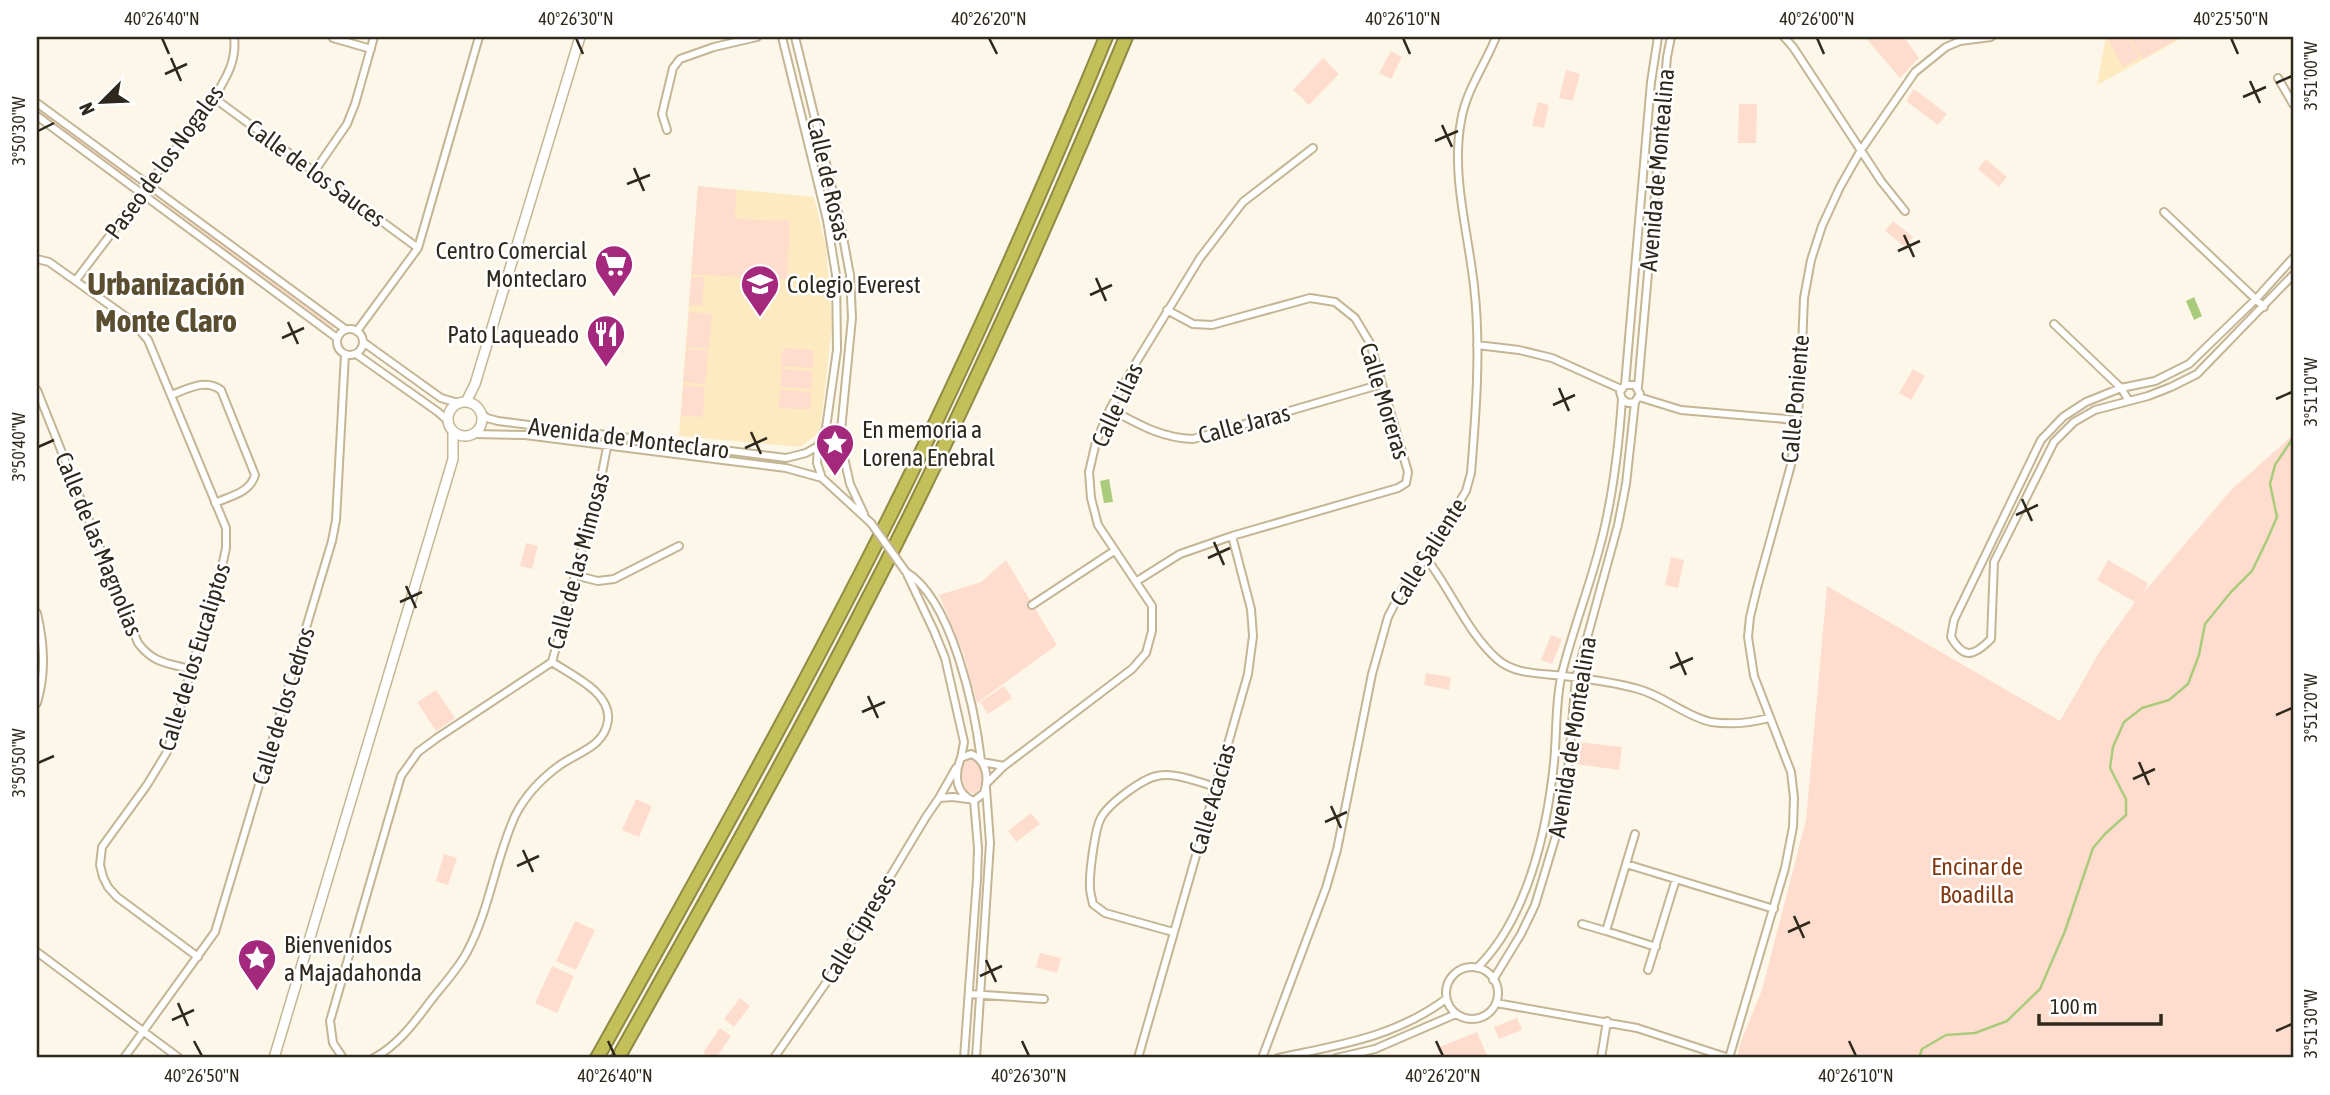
<svg xmlns="http://www.w3.org/2000/svg" width="2330" height="1095" viewBox="0 0 2330 1095" font-family="'Asap Condensed',sans-serif">
  <style>
    .built { fill: #fdeac0 }
    .green { fill: #ffddce }
    .water { fill: #aacb7c }
    .lines { fill: none; stroke-linecap: round; stroke-linejoin: round }
    .stream { stroke: #aacb7c; stroke-width: 2.5 }
    .street-casing { stroke: #c4b594; stroke-width: 10 }
    .secondary-casing { stroke: #c4b594; stroke-width: 12 }
    .highway-casing { stroke: #8f8a44; stroke-width: 16 }
    .street { stroke: #fff; stroke-width: 6 }
    .secondary { stroke: #fff; stroke-width: 9 }
    .highway { stroke: #c3bf59; stroke-width: 12 }
    .street-bridge-casing { stroke: #c4b594; stroke-width: 10; stroke-linecap: butt }
    .street-bridge { stroke: #fff; stroke-width: 6 }
    .ticks { fill: none; stroke: #2f291d; stroke-width: 2.5 }
    .labels { text-anchor: middle; dominant-baseline: central; stroke-width: 5; stroke-linejoin: round; paint-order: stroke }
    .street-label { font-size: 24px; fill: #2f291d; stroke: #fff }
    .poi-label { font-size: 24px; fill: #2f291d; stroke: #fff; text-anchor: start }
    .park-label { font-size: 24px; fill: #823911; stroke: #fff }
    .district-label { font-size: 32px; font-weight: bold; fill: #5a4d30; stroke: #fff }
    .neatline { fill: none; stroke: #2f291d; stroke-width: 2.5 }
    .ticks-label { font-size: 18px; text-anchor: middle; fill: #2f291d }
  </style>
  <rect width="100%" height="100%" fill="#fdf7e9"/>
  <path class="built" d="M2106,37H2184L2097,85Z
    M698,186L814,197L826,247L832,325L820,432L800,447L679,436Z"/>
  <path class="green" d="M1865,37H1904L1919,58L1900,78Z
    M2110,37H2128L2139,58L2123,67L2107,38Z
    M2129,37H2181L2142,59Z
    M1391,51L1402,57L1391,79L1379,73Z
    M1323,58L1339,74L1309,105L1293,90Z
    M1566,70L1580,74L1573,101L1559,98Z
    M1914,89L1947,114L1938,125L1906,101Z
    M1538,102L1549,105L1544,128L1532,126Z
    M1739,104H1757L1756,143H1738Z
    M37,106L132,177L133,180H130L37,111Z
    M1986,159L2007,177L1999,187L1978,169Z
    M698,186L736,190L735,219L790,221L787,280L691,274Z
    M165,200L334,325L335,328H332L163,203Z
    M1893,221L1913,237L1905,247L1885,231Z
    M691,277H704L702,306L689,305Z
    M689,312L712,314L709,349L686,347Z
    M783,348L814,350L813,368L781,366Z
    M686,349L708,351L705,384L683,382Z
    M782,369L812,371L811,389L780,387Z
    M1913,369L1925,376L1911,400L1899,393Z
    M683,385L705,387L703,417L681,416Z
    M780,390L811,392L810,410L779,408Z
    M2293,435V1058H1737L1740,1044L1762,990L1806,820L1827,586L2060,721L2100,651L2135,602L2097,580L2108,560L2148,583L2144,592L2231,490Z
    M526,543L538,546L532,569L520,566Z
    M1671,557L1684,560L1678,588L1665,585Z
    M1006,560L1057,645L977,703L964,655L939,595L981,582Z
    M1551,635L1562,639L1552,664L1541,660Z
    M1426,673L1451,677L1449,690L1424,685Z
    M1004,686L1012,698L988,714L980,702Z
    M436,690L455,718L436,731L417,702Z
    M1578,742L1622,747L1619,770L1576,764Z
    M970,759C982,763 983,776 982,787L975,794L966,791L961,774L964,761Z
    M636,799L652,806L639,837L622,830Z
    M1031,813L1040,824L1016,842L1008,831Z
    M444,854L457,858L448,885L436,881Z
    M575,921L595,930L576,970L556,961Z
    M1040,953L1061,958L1057,973L1036,967Z
    M552,966L574,976L557,1013L535,1003Z
    M740,998L750,1006L734,1027L724,1019Z
    M1517,1018L1522,1030L1499,1039L1494,1027Z
    M720,1028L731,1036L716,1058H711L703,1053Z
    M1477,1032L1488,1058H1441L1437,1048Z"/>
  <path class="water" d="M2194,297L2202,316L2194,320L2186,301Z
    M1109,479L1113,502L1104,503L1100,481Z"/>
  <g class="lines">
    <path class="stream" d="M1919,1058L1922,1049L1946,1035L1975,1033L2007,1021L2040,989L2065,931L2093,848L2105,834L2126,815V799L2110,768L2113,747L2124,722L2142,708L2169,700L2188,684L2199,655L2205,624L2231,592L2252,571L2267,540L2277,517L2270,484L2275,465L2293,438"/>
    <g class="street-casing">
      <path id="street" d="M782,37L827,220L836,275L837,350L826,428L818,446L817,463L822,478L871,523
        M795,37L840,221L850,275L852,318L841,430L842,449L850,484L864,514
        M1784,37L1793,47L1881,181L1905,211
        M333,38L371,49
        M2278,78L2293,104
        M214,98L418,248
        M37,103L345,329
        M37,116L337,338
        M667,130L662,114L673,68L680,59L714,47L757,37
        M314,172L347,124L355,104L374,37
        M2164,212L2264,307
        M2293,258L2256,299L2189,364L2155,381L2121,388L2086,402L2063,417L2041,440L1954,620L1951,637C1964,660 1974,656 1991,639L1994,562L2054,442L2074,422L2095,410L2148,396L2171,387L2197,374L2293,275
        M37,259L49,262L132,321L148,340L226,528V548L223,562L167,752L147,785L102,847L100,865L103,877L108,887L117,897L198,957
        M76,280L214,98C226,78 237,61 234,37
        M2054,324L2121,388L2129,401
        M337 342a13 13 0 1 1 26 0a13 13 0 1 1-26 0Z
        M357,331L418,248L479,37
        M363,342L441,398L458,403
        M1477,345L1519,350L1552,358L1621,389
        M356,354L438,412L448,421
        M1625,385L1651,82L1658,37
        M1638,387L1667,57L1671,37
        M37,390L138,643C153,663 167,663 190,669
        M171,395C188,389 205,378 221,390L255,475C250,493 230,496 215,503
        M1639,397L1681,410L1797,420
        M1110,409C1138,424 1161,438 1193,439L1382,384
        M481,413L487,418L498,421L786,458L806,453L818,446
        M474,434L525,435L786,468L822,478
        M821,442L834,440L841,447
        M1426,558C1451,590 1467,632 1497,659C1515,675 1541,673 1564,676C1588,679 1614,682 1638,689C1664,696 1685,716 1711,722C1731,725 1750,723 1769,718
        M906,572C952,599 975,710 981,760
        M907,574L934,631L945,658L964,742L961,758
        M574,575L598,581L614,579L679,546
        M1137,581L1180,554L1232,536L1398,488L1406,483L1408,472L1370,343L1355,318L1335,302L1310,298L1212,325L1193,324L1167,310
        M1032,605L1114,551
        M37,613C44,644 46,672 37,703
        M971,754C987,760 989,778 984,793L974,801C955,794 954,774 961,758Z
        M982,762L1004,766
        M956,768L939,798L953,797L968,799
        M987,783L1004,766L1132,669L1146,653L1152,631V606L1098,525L1091,498L1089,472L1096,442L1110,409L1137,361L1200,258L1243,202L1313,148
        M1635,834L1606,931L1656,947
        M1626,864L1774,909
        M1582,924L1606,931
        M1173,932L1105,913L1093,904C1092,899 1090,893 1090,888C1089,874 1095,828 1101,818C1108,804 1142,779 1157,776C1175,772 1198,782 1216,787
        M37,952L179,1058
        M1446 993a26 26 0 1 1 52 0a26 26 0 1 1-52 0Z
        M1477,968C1527,919 1547,831 1554,763C1557,733 1555,702 1562,673C1574,625 1593,578 1604,530C1614,487 1619,443 1622,399
        M1648,970L1676,879
        M1493,980L1521,934L1535,905L1558,829L1567,781L1576,678L1618,525L1626,484L1635,402L1640,394L1635,385H1625L1620,392L1622,399L1628,403L1635,402
        M969,994L1044,999
        M1496,1003L1637,1028L1729,1058L1785,868L1793,827L1794,798L1791,772L1754,676L1748,637L1750,617L1757,588L1791,465L1800,395L1804,298L1811,260L1822,226L1840,187L1861,150L1915,72L1946,47L1960,41L1991,37
        M124,1058L215,932L332,541L336,520L345,354
        M343,1058L333,1043L330,1021L401,776L418,752L437,738L552,662L602,473L609,437
        M374,1058C396,1046 411,1027 426,1007C439,989 457,971 467,952C490,909 495,860 515,816C525,796 542,778 560,765C579,752 605,746 608,720C611,692 571,675 552,662
        M774,1058L828,980L926,817L939,798
        M964,1058L977,879L978,848L974,801
        M976,1058L990,843L986,788
        M1138,1058L1248,674L1253,636L1251,609L1232,536
        M1262,1058L1326,888L1337,850L1372,674L1388,617L1402,590L1426,558L1466,491L1471,473C1476,412 1481,347 1474,286C1468,231 1451,175 1461,121C1466,90 1485,65 1496,37
        M1278,1058C1339,1045 1395,1037 1446,999
        M1336,1058L1375,1049L1456,1014
        M1601,1058L1607,1021"/>
    </g>
    <g class="secondary-casing">
      <path id="secondary" d="M448 419a17 17 0 1 1 34 0a17 17 0 1 1-34 0Z
        M466,402L475,384L580,37
        M274,1058L453,459V431"/>
    </g>
    <g class="highway-casing">
      <path id="highway" d="M597,1058C697,879 797,701 889,518C968,360 1039,199 1106,37
        M618,1058C699,913 781,768 857,620C956,430 1044,235 1126,37"/>
    </g>
    <use href="#street" class="street"/>
    <use href="#secondary" class="secondary"/>
    <use href="#highway" class="highway"/>
    <g class="street-bridge-casing">
      <path id="street-bridge" d="M871,523L906,572"/>
    </g>
    <use href="#street-bridge" class="street-bridge"/>
  </g>
  <path class="ticks" d="M162,38L169,54M576,38L583,54M989,38L997,54M1403,38L1410,54M1817,38L1824,54M2231,38L2238,54M171,58L181,81M165,74L187,64M2250,81L2260,103M2276,83L2292,76M2243,97L2266,87M1442,125L1452,147M38,131L54,123M1435,141L1458,131M634,168L644,191M627,184L650,175M1904,235L1914,257M1898,251L1920,241M1096,278L1106,301M1090,295L1112,285M288,322L298,344M282,338L304,328M1559,388L1569,411M2276,399L2292,392M1553,405L1575,395M751,432L761,454M38,447L54,440M745,448L767,438M2022,499L2032,521M2016,515L2038,505M1214,542L1224,565M1208,558L1230,548M406,586L416,608M400,602L422,592M1676,652L1686,675M1670,668L1693,658M868,696L878,718M862,712L885,702M2276,715L2292,708M2139,762L2149,785M38,763L54,756M2133,779L2155,769M1331,806L1341,828M1325,822L1347,812M523,850L533,872M517,866L539,856M1794,916L1804,938M1788,932L1810,922M986,960L996,982M980,976L1002,966M178,1003L188,1026M172,1020L194,1010M2276,1031L2292,1024M194,1041L202,1056M608,1041L615,1056M1022,1041L1029,1056M1436,1041L1443,1056M1849,1041L1856,1056"/>
  <defs>
    <g id="supermarket-pin" transform="scale(2.0125)"><path d="M0 17L-7.5 6A9.5 9.5 0 1 1 7.5 6Z" fill="#a4297d" stroke="#fff"/><path d="M-6-5.5h2.5l.6 2H6L4.5 2H-2.5L-4.4-4H-6ZM-1.5 3.2a1.3 1.3 0 1 0 .1 0ZM3 3.2a1.3 1.3 0 1 0 .1 0Z" fill="#fff"/></g>
    <g id="school-pin" transform="scale(2.0125)"><path d="M0 17L-7.5 6A9.5 9.5 0 1 1 7.5 6Z" fill="#a4297d" stroke="#fff"/><path d="M0-5L7-2L0 1L-7-2ZM-4 1L0 2.5L4 1V4Q0 6-4 4Z" fill="#fff"/></g>
    <g id="restaurant-pin" transform="scale(2.0125)"><path d="M0 17L-7.5 6A9.5 9.5 0 1 1 7.5 6Z" fill="#a4297d" stroke="#fff"/><path d="M-5-6h1v4h1v-4h1v4h1v-4h1v5L-1.5 .5V6h-2V.5L-5-1ZM5-6V6H3V1.5H1.5Q1.5-4 5-6Z" fill="#fff"/></g>
    <g id="sight-pin" transform="scale(2.0125)"><path d="M0 17L-7.5 6A9.5 9.5 0 1 1 7.5 6Z" fill="#a4297d" stroke="#fff"/><path d="M0-6L1.8-2.2L6-1.7L2.9 1.2L3.7 5.4L0 3.3L-3.7 5.4L-2.9 1.2L-6-1.7L-1.8-2.2Z" fill="#fff"/></g>
  </defs>
  <g fill-rule="evenodd">
    <use href="#supermarket-pin" x="614" y="264"/>
    <use href="#school-pin" x="760" y="284"/>
    <use href="#restaurant-pin" x="606" y="334"/>
    <use href="#sight-pin" x="835" y="443"/>
    <use href="#sight-pin" x="257" y="958"/>
  </g>
  <g class="labels">
    <g class="street-label">
      <text transform="translate(164 162) rotate(-54)">Paseo de los Nogales</text>
      <text transform="translate(1657 170) rotate(-85)">Avenida de Montealina</text>
      <text transform="translate(316 173) rotate(36)">Calle de los Sauces</text>
      <text transform="translate(829 179) rotate(77)">Calle de Rosas</text>
      <text transform="translate(1795 399) rotate(-85)">Calle Poniente</text>
      <text transform="translate(1385 401) rotate(73)">Calle Moreras</text>
      <text transform="translate(1117 405) rotate(-65)">Calle Lilas</text>
      <text transform="translate(1244 424) rotate(-15)">Calle Jaras</text>
      <text transform="translate(629 438) rotate(7)">Avenida de Monteclaro</text>
      <text transform="translate(99 544) rotate(68)">Calle de las Magnolias</text>
      <text transform="translate(1428 552) rotate(-58)">Calle Saliente</text>
      <text transform="translate(578 561) rotate(-75)">Calle de las Mimosas</text>
      <text transform="translate(194 657) rotate(-73)">Calle de los Eucaliptos</text>
      <text transform="translate(283 706) rotate(-73)">Calle de los Cedros</text>
      <text transform="translate(1572 737) rotate(-81)">Avenida de Montealina</text>
      <text transform="translate(1212 799) rotate(-74)">Calle Acacias</text>
      <text transform="translate(858 929) rotate(-59)">Calle Cipreses</text>
    </g>
    <g class="poi-label">
      <text x="587" y="250" text-anchor="end">Centro Comercial<tspan x="587" dy="28">Monteclaro</tspan></text>
      <text x="787" y="284">Colegio Everest</text>
      <text x="579" y="334" text-anchor="end">Pato Laqueado</text>
      <text x="862" y="429">En memoria a<tspan x="862" dy="28">Lorena Enebral</tspan></text>
      <text x="284" y="944">Bienvenidos<tspan x="284" dy="28">a Majadahonda</tspan></text>
    </g>
    <g class="park-label">
      <text x="1977" y="866">Encinar de<tspan x="1977" dy="28">Boadilla</tspan></text>
    </g>
    <g class="district-label">
      <text x="166" y="283">Urbanización<tspan x="166" dy="37">Monte Claro</tspan></text>
    </g>
  </g>
  <rect width="2330" height="1095" fill="none" stroke="#ffffff" stroke-width="77"/>
  <g transform="translate(102 102) rotate(246)" stroke="#ffffff" stroke-width="5" paint-order="stroke">
  <path d="M0-5L12 26L0 18L-12 26Z" fill="#2f291d"/>
  <text y="-10" font-size="19" font-weight="bold" text-anchor="middle" fill="#2f291d">N</text>
  </g>
  <path d="M2039 1014v10h122v-10" fill="none" stroke="#2f291d" stroke-width="3.5"/>
  <text x="2050" y="1014" font-size="21" fill="#2f291d" stroke="#ffffff" stroke-width="5" paint-order="stroke">100 m</text>
  <rect x="38" y="38" width="2254" height="1018" class="neatline"/>
  <g class="ticks-label">
    <text x="162" y="25">40°26'40"N</text>
    <text x="576" y="25">40°26'30"N</text>
    <text x="989" y="25">40°26'20"N</text>
    <text x="1403" y="25">40°26'10"N</text>
    <text x="1817" y="25">40°26'00"N</text>
    <text x="2231" y="25">40°25'50"N</text>
    <text transform="translate(2311 76) rotate(-90)" y="6">3°51'00"W</text>
    <text transform="translate(19 131) rotate(-90)" y="6">3°50'30"W</text>
    <text transform="translate(2311 392) rotate(-90)" y="6">3°51'10"W</text>
    <text transform="translate(19 447) rotate(-90)" y="6">3°50'40"W</text>
    <text transform="translate(2311 708) rotate(-90)" y="6">3°51'20"W</text>
    <text transform="translate(19 763) rotate(-90)" y="6">3°50'50"W</text>
    <text transform="translate(2311 1024) rotate(-90)" y="6">3°51'30"W</text>
    <text x="202" y="1082">40°26'50"N</text>
    <text x="615" y="1082">40°26'40"N</text>
    <text x="1029" y="1082">40°26'30"N</text>
    <text x="1443" y="1082">40°26'20"N</text>
    <text x="1856" y="1082">40°26'10"N</text>
  </g>
</svg>
